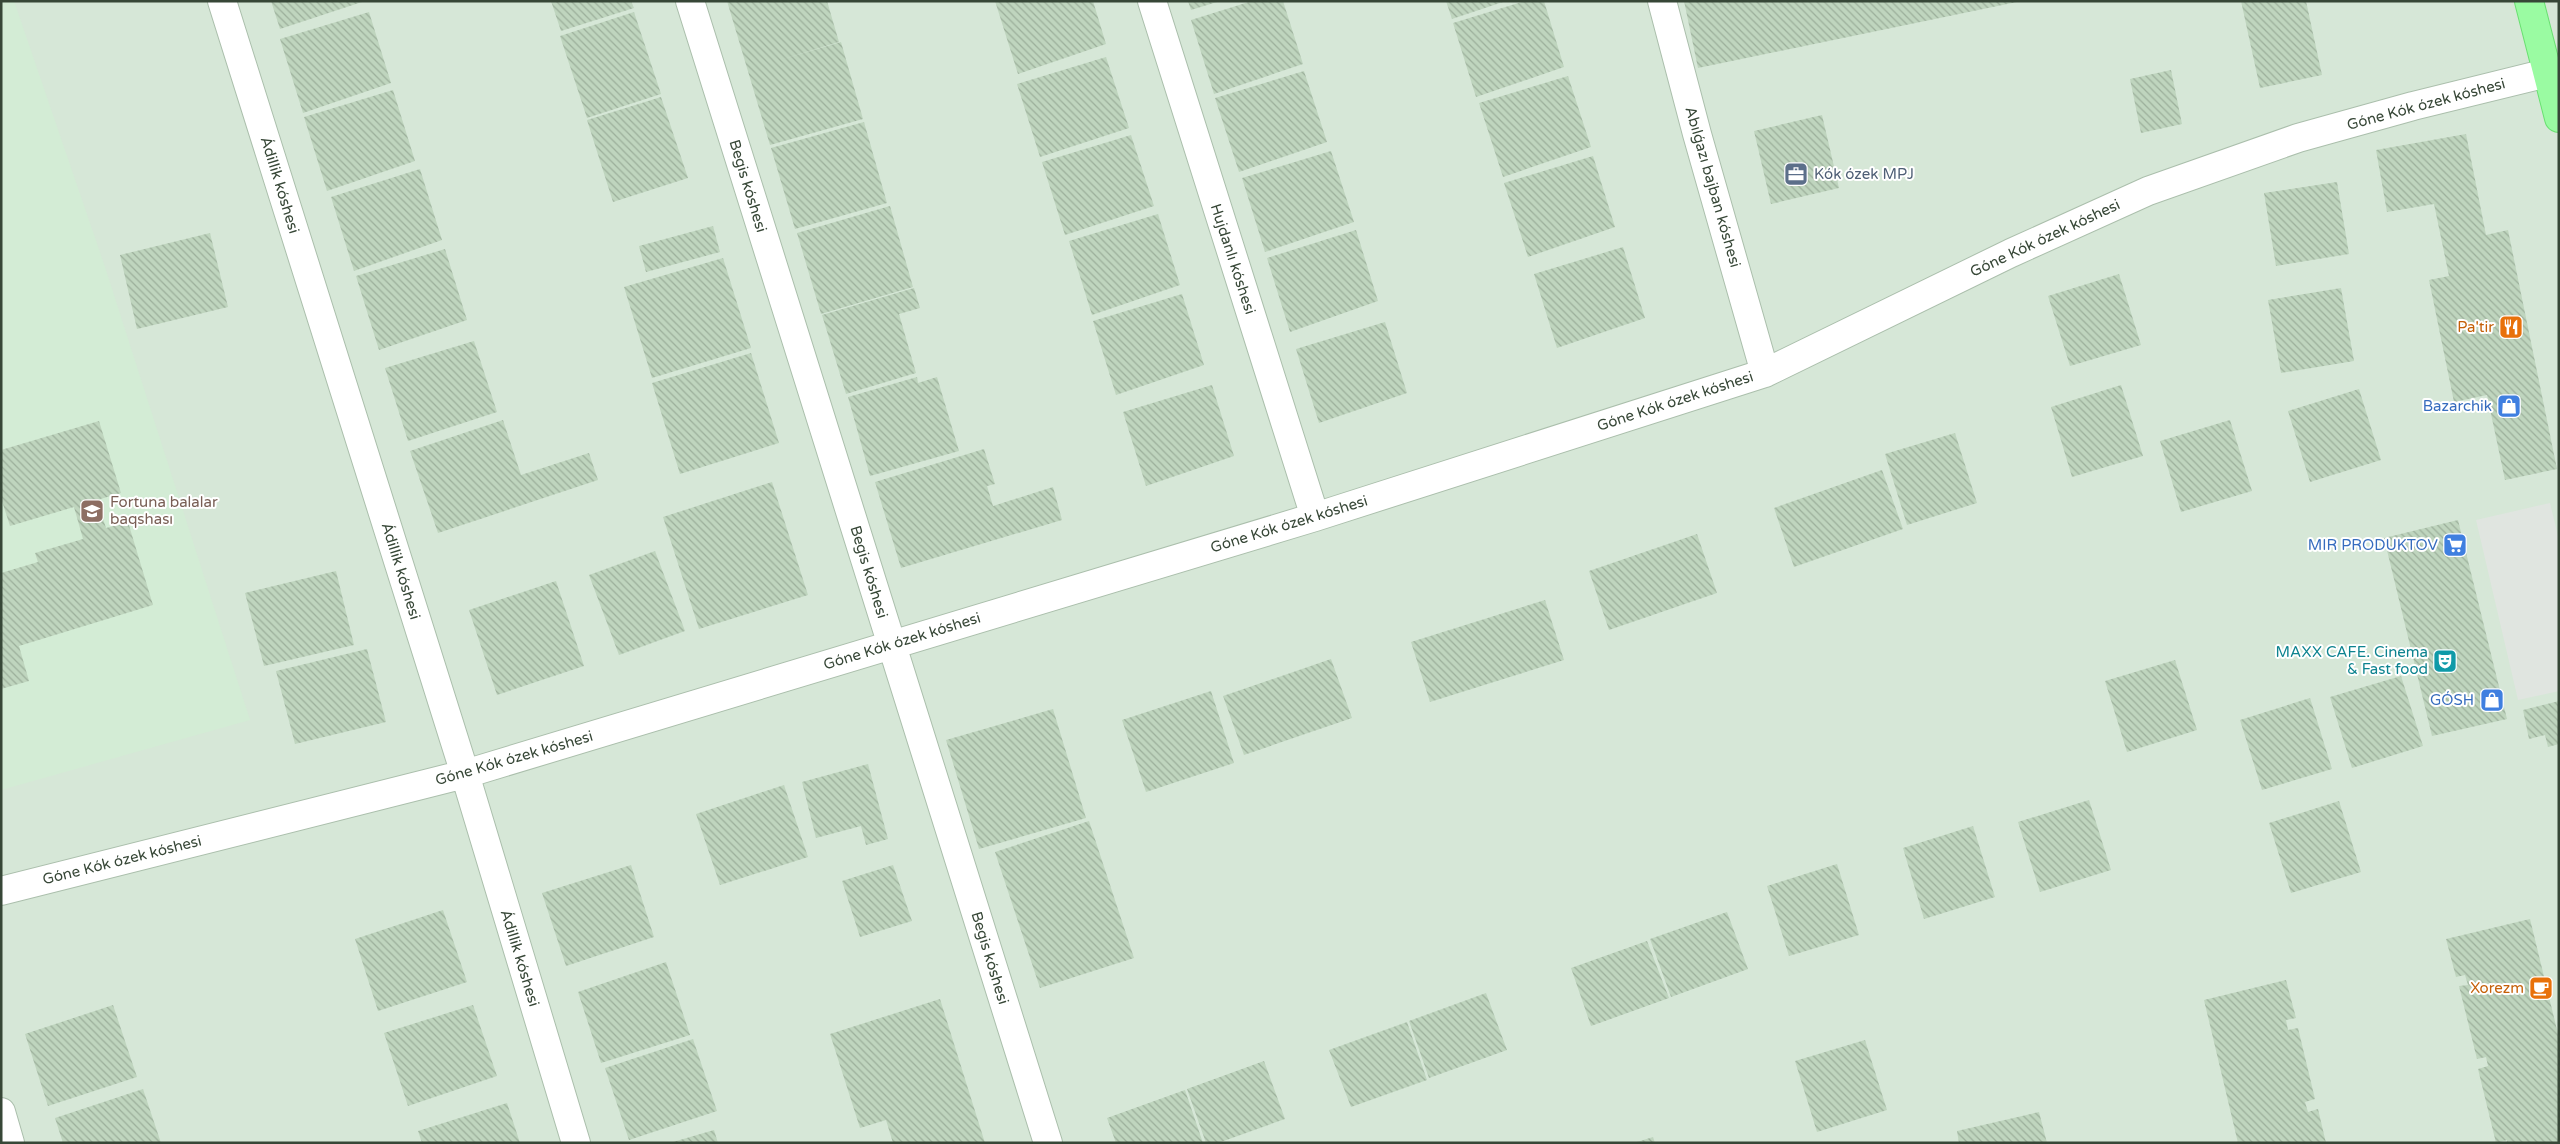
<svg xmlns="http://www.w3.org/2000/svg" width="2560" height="1144" viewBox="0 0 2560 1144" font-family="'Varela Round',sans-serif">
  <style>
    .residential { fill: #d6e7d7 }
    .education { fill: #d3ecd5 }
    .parking { fill: #e0e5e0 }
    .building { fill: url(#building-back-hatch) }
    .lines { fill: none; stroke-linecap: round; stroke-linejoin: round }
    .minor-casing { stroke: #abbfac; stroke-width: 30 }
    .major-casing { stroke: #69e071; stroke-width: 30 }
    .minor { stroke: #fff; stroke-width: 28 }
    .major { stroke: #9afba2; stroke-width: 28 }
    .labels { text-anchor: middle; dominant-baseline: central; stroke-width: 4; stroke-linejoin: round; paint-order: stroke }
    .street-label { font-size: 15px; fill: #374737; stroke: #fff }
    .service-label { font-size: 15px; fill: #4e5e75; stroke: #fff; text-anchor: start }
    .food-label { font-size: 15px; fill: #c56008; stroke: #fff; text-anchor: end }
    .shop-label { font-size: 15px; fill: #366cbe; stroke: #fff; text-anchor: end }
    .education-label { font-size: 15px; fill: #785e54; stroke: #fff; text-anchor: start }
    .culture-label { font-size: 15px; fill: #0d838f; stroke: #fff; text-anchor: end }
  </style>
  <defs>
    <pattern id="building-back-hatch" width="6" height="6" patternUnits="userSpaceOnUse" patternTransform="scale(1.25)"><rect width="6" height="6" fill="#bfd5be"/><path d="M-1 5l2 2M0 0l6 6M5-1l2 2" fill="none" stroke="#9caf9b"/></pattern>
  </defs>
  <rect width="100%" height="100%" fill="#e8f4e9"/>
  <path class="residential" d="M1,1H2559V1143H1Z"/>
  <path class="education" d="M1,1H14L105,267L250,720L1,790Z"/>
  <path class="parking" d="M2550,503L2559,540V691L2518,700L2476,520Z"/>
  <path class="building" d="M271,1H361L362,2L280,29Z
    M551,1H631L634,8L561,31Z
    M727,1H827L839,42L780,60L841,42L863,119L770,145Z
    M995,1H1093L1106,44L1018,74Z
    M1188,1H1217V2L1191,10Z
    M1252,1H1283L1303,64L1214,94L1191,20Z
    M1446,1H1503V2L1452,19Z
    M1525,1H1544L1564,67L1476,97L1453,23Z
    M1684,1H2017V2L1698,68Z
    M2241,1H2306L2322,75L2260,88Z
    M369,12L391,83L303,113L280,39Z
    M634,12L661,94L587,118L560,36Z
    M1106,57L1129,128L1040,157L1017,84Z
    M2171,70L2182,124L2141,133L2130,79Z
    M1304,71L1327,142L1239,172L1215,98Z
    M1568,76L1591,147L1503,177L1479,103Z
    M393,90L415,161L327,191L304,117Z
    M661,97L688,178L613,202L587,120Z
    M1822,115L1839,188L1771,204L1754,131Z
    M864,122L887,203L795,229L771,148Z
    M2466,134L2486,235L2508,230L2557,469L2505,480L2487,395L2454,402L2429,280L2449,276L2434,204L2387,212L2376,150Z
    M1131,135L1154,206L1065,235L1042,162Z
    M1331,151L1354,222L1265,252L1242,178Z
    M1593,156L1615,227L1528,257L1504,183Z
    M420,169L442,240L354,271L331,197Z
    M2337,182L2349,254L2276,266L2264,193Z
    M890,206L913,287L821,314L797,233Z
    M1158,214L1180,285L1092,315L1069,241Z
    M713,226L720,252L646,272L639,246Z
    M1356,230L1378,301L1290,332L1267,258Z
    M210,233L228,307L137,329L120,255Z
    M1623,247L1645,318L1557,348L1534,274Z
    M445,249L467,320L379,350L356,276Z
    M723,258L751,348L652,378L624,287Z
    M2119,274L2141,345L2070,366L2048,296Z
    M914,288L920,308L899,314L916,373L846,394L822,315Z
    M2341,288L2354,361L2281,373L2268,300Z
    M1182,294L1204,365L1116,395L1093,321Z
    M1385,322L1407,393L1319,423L1296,349Z
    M474,341L497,412L408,441L385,368Z
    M751,353L779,443L680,474L652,383Z
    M917,377L918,383L937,377L959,451L870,476L848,397Z
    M1212,385L1234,456L1146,486L1123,412Z
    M2121,385L2143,456L2072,477L2051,407Z
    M2359,389L2381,460L2310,482L2288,411Z
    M503,420L521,475L589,453L598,480L438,533L410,451Z
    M2230,420L2252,491L2181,512L2160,441Z
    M99,421L121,493L97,500L106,528L128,522L153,605L19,646L29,681L1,689V573L38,562L35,553L83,539L74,507L10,526L1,498V450Z
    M1955,433L1977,503L1907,525L1885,454Z
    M984,449L995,484L987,486L993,506L1053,487L1062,520L901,568L875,482Z
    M1882,470L1903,529L1794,567L1774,508Z
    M772,482L808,595L699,629L663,517Z
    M2458,520L2507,719L2432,736L2384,538Z
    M1697,534L1717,593L1609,630L1589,571Z
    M655,551L685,631L619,655L589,575Z
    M336,571L354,645L264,666L245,593Z
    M556,581L584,666L497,695L469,610Z
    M1545,600L1564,660L1497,681L1493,667L1497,681L1430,702L1411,642Z
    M367,649L386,722L295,744L276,671Z
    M1331,659L1352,718L1244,755L1223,696Z
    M2175,660L2197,730L2127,752L2105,681Z
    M2401,676L2423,746L2352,768L2330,697Z
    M1211,691L1234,763L1146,792L1122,720Z
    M2310,698L2332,769L2262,790L2240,720Z
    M2559,701V744L2548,747L2545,735L2529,739L2523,710Z
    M1053,709L1086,818L979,849L946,740Z
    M868,764L888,839L866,845L861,826L816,838L802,782Z
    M784,785L808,857L720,885L696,814Z
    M2089,800L2111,870L2040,892L2018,822Z
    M2339,801L2361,872L2291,893L2269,823Z
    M1089,821L1134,958L1040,988L995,852Z
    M1973,826L1995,897L1924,919L1903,848Z
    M1837,864L1859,935L1789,956L1767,886Z
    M631,865L654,937L566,966L542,893Z
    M893,865L912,921L860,937L842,881Z
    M443,910L467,982L378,1011L355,939Z
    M1727,912L1748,969L1671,997L1650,939Z
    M2530,919L2559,1038V1143H2507V1140L2496,1143L2478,1069L2488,1066L2486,1057L2477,1059L2459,986L2468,985L2465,975L2456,977L2446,939Z
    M1647,941L1669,998L1591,1026L1571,968Z
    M666,962L690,1035L601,1063L578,992Z
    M2286,980L2296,1018L2286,1020L2288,1030L2298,1028L2315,1099L2305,1102L2308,1112L2318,1109L2326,1143H2238L2204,1000Z
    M1486,993L1507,1050L1429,1078L1409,1021Z
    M940,999L985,1143H893L886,1120L860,1128L830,1034Z
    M113,1005L137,1077L48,1106L25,1034Z
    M473,1005L497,1076L408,1106L384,1033Z
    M1407,1022L1427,1080L1351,1107L1329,1050Z
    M693,1039L717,1111L629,1140L605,1068Z
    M1865,1040L1887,1110L1817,1132L1795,1061Z
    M1264,1061L1285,1119L1218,1143H1206L1187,1089Z
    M143,1089L161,1143H63L55,1118Z
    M1185,1090L1203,1143H1116L1107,1118Z
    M507,1103L520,1143H422L418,1131Z
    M2039,1112L2047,1143H1959L1957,1131Z
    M714,1130L718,1143H673V1142Z
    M1653,1137L1655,1143H1637V1142Z"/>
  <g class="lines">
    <g class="minor-casing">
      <path id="minor" d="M222,1L465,774L576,1143
        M690,1L1048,1143
        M1152,1L1315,517
        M1662,1L1697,134L1765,373
        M1,891L465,774L1315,517L1765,373L2011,253L2148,191L2298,138L2413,106L2547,73
        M1,1112L10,1143"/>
    </g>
    <g class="major-casing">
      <path id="major" d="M2529,1L2559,118"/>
    </g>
    <use href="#minor" class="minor"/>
    <use href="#major" class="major"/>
  </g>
  <defs>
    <g id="office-square" transform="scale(1.25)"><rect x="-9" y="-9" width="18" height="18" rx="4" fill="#5c6f8a" stroke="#fff"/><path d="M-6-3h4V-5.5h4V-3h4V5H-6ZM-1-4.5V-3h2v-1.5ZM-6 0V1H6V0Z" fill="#fff"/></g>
    <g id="restaurant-square" transform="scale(1.25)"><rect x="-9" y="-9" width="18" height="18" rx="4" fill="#e8710a" stroke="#fff"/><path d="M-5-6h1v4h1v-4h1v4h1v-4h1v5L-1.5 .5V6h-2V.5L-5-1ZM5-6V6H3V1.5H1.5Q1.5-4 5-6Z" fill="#fff"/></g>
    <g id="shop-square" transform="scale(1.25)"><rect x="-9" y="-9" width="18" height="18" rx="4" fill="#3f7fe0" stroke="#fff"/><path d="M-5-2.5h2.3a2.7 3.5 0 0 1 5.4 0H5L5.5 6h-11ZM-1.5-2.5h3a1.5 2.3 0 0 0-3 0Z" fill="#fff"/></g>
    <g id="school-square" transform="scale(1.25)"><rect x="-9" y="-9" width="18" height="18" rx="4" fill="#8d6e63" stroke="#fff"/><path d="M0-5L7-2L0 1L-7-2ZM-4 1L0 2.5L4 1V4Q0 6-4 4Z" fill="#fff"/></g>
    <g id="supermarket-square" transform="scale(1.25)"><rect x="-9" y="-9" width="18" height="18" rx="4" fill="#3f7fe0" stroke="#fff"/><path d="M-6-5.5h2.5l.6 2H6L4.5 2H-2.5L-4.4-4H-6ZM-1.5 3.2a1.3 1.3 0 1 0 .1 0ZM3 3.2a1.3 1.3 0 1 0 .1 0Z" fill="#fff"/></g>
    <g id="theatre-square" transform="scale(1.25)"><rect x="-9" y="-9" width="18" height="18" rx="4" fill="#0f9aa8" stroke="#fff"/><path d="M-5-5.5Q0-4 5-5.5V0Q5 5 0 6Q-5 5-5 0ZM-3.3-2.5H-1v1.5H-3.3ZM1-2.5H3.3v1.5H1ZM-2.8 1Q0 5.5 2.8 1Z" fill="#fff"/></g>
    <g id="cafe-square" transform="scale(1.25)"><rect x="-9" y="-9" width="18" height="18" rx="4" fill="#e8710a" stroke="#fff"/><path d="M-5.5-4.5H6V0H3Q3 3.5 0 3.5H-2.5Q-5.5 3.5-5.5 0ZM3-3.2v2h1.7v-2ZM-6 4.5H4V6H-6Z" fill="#fff"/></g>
  </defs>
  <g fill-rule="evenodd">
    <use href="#office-square" x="1796" y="174"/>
    <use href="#restaurant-square" x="2511" y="327"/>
    <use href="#shop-square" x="2509" y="406"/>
    <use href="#school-square" x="92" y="511"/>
    <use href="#supermarket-square" x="2455" y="545"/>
    <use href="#theatre-square" x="2445" y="661"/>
    <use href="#shop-square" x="2492" y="700"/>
    <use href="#cafe-square" x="2541" y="988"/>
  </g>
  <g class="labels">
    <g class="street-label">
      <text transform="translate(2426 104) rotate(-15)">Góne Kók ózek kóshesi</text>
      <text transform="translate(280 185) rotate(73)">Ádillik kóshesi</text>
      <text transform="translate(748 186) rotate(73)">Begis kóshesi</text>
      <text transform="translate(1713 187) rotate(74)">Abılǵazı bajban kóshesi</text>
      <text transform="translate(2045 238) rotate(-25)">Góne Kók ózek kóshesi</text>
      <text transform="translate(1233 259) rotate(72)">Hujdanlı kóshesi</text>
      <text transform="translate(1675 401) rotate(-18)">Góne Kók ózek kóshesi</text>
      <text transform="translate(1289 524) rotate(-17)">Góne Kók ózek kóshesi</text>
      <text transform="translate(401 571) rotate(73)">Ádillik kóshesi</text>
      <text transform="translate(869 572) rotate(73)">Begis kóshesi</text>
      <text transform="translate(902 641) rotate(-17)">Góne Kók ózek kóshesi</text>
      <text transform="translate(514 758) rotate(-16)">Góne Kók ózek kóshesi</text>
      <text transform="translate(122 860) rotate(-14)">Góne Kók ózek kóshesi</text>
      <text transform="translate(520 958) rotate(73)">Ádillik kóshesi</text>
      <text transform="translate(990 958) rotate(73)">Begis kóshesi</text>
    </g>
    <g class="service-label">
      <text x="1814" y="174">Kók ózek MPJ</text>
    </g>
    <g class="food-label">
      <text x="2494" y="327">Pa'tir</text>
      <text x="2524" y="988">Xorezm</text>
    </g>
    <g class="shop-label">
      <text x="2492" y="406">Bazarchik</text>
      <text x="2438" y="545">MIR PRODUKTOV</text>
      <text x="2474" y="700">GÓSH</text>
    </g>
    <g class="education-label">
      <text x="110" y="502">Fortuna balalar<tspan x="110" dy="17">baqshası</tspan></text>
    </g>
    <g class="culture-label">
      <text x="2428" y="652">MAXX CAFE. Cinema<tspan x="2428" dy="17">&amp; Fast food</tspan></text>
    </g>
  </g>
  <rect width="2560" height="1144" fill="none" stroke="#374737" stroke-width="5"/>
</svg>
